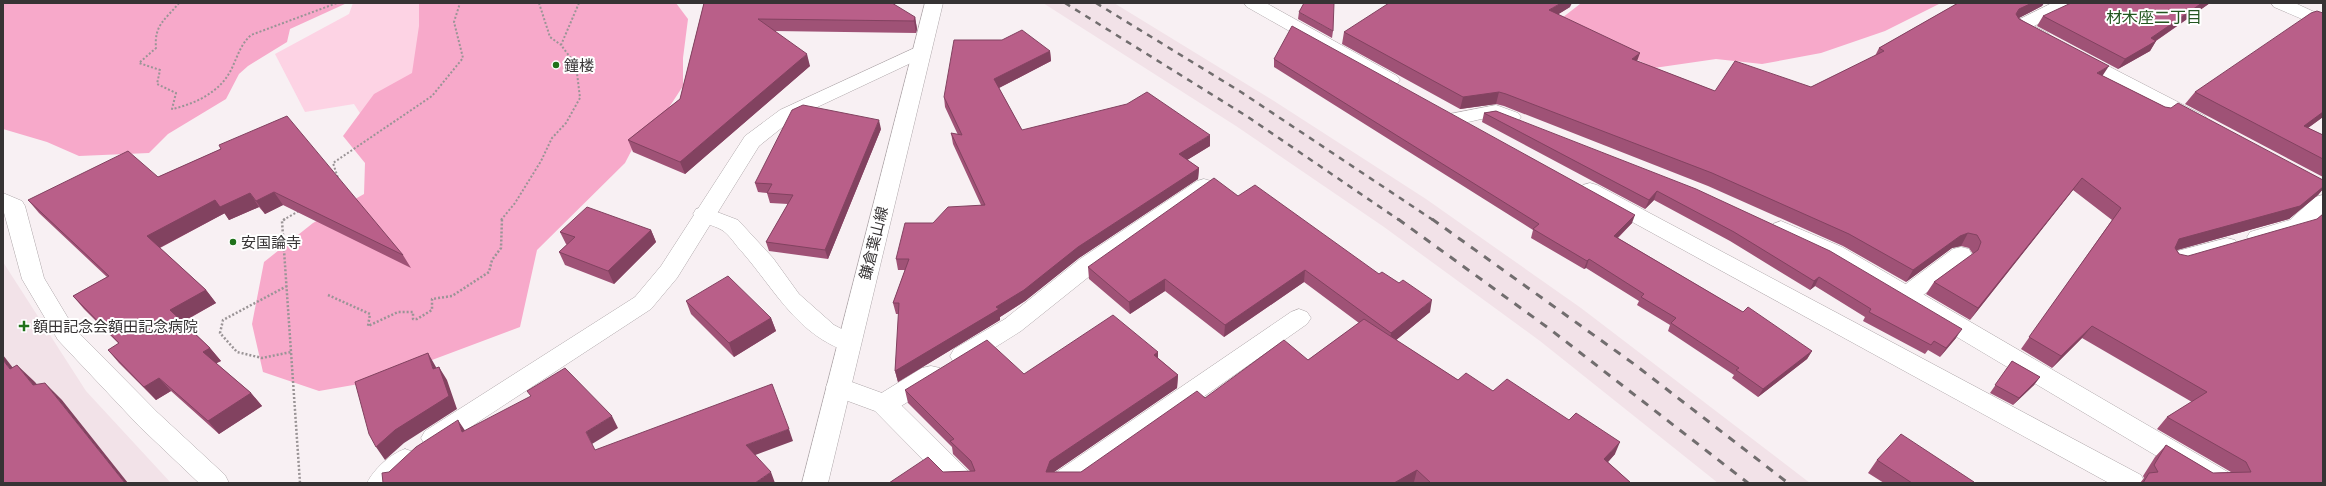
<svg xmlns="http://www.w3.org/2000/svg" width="2326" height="486" viewBox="0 0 2326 486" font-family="'Exo 2','Noto Sans JP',sans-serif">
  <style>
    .built { fill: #f2e2e8 }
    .green { fill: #fdd3e4 }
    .forest { fill: #f7a9ca }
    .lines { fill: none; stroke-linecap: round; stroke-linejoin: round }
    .service-casing { stroke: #afa7aa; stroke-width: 1 }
    .minor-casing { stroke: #afa7aa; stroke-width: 1 }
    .secondary-casing { stroke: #afa7aa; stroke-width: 1 }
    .path-far1 { stroke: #9a9496; stroke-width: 2; stroke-dasharray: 2 2; stroke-linecap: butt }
    .path { stroke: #9a9496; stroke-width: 2.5; stroke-dasharray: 2 2; stroke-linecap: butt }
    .service { fill: #fff; fill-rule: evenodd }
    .minor { fill: #fff; fill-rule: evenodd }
    .secondary { fill: #fff; fill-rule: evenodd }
    .rail-far1 { stroke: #716d6e; stroke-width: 2.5; stroke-dasharray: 6 6; stroke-linecap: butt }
    .rail { stroke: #716d6e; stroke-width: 3; stroke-dasharray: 8 8; stroke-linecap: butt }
    .wall { fill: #9f5276 }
    .shaded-wall { fill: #824260 }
    .building { fill: #b95f89; stroke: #824260 }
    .poi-dot { fill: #20711a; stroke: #fff; stroke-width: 1.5 }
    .labels { text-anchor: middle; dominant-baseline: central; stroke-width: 4; stroke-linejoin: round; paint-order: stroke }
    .poi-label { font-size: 15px; fill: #363334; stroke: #fff; text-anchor: start }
    .street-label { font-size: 15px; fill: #363334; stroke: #fff }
    .neighbourhood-label { font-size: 16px; fill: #245620; stroke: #fff }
  </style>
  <rect width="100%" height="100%" fill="#f8f0f3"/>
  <path class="built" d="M1043,3H1114L1274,101L1426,199L1581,308L1810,483H1718L1540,341L1384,227L1236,126Z
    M3,262L86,391L171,483H3Z"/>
  <path class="green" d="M353,3H473L401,175L354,104L305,112L275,54L349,14Z"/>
  <path class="forest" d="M3,3H347L290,29L287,42L248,66L239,74L226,99L168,134L149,153L79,156L47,142L3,129Z
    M419,3H676L688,19L683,58V86L668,109L639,136L625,163L537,250L520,327L376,381L319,391L263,372L252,324L264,262L313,223L364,194L365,163L343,136L374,94L412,73L419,26Z
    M1579,3H1941L1885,31L1821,53L1762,64L1716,59L1654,68L1558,21L1580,4Z"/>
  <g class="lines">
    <g class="service-casing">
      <path id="service" d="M2052,3H2075L2072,7L2034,26L2048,33L2050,37L2048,41C2036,44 2018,36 2011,26L2014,22Z
        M2271,3H2295L2323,16V28L2274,7Z
        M2079,51L2205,116L2208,121L2205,126L2198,127L2191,126L2072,61L2070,57L2072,53Z
        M1204,179L1211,181L1215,186L1211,191L1096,271L1021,331L970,363L962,365L954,363L950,356L954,349L1005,319L1080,259L1197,181Z
        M2323,195V214L2306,230L2258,245L2250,242L2247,237L2250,232L2290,220L2315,197Z
        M704,207L738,220L773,258L799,294L834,325L857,337L861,343L857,349L849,352C798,336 775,290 743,253C736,246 730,235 722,230C712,224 699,224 693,214L696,209Z
        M2227,238L2235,240L2238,246L2235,252L2178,267L2170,265L2167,259L2170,253Z
        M1961,247L1969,249L1972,255L1969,261L1915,301L1907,303L1899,301L1896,295L1899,289L1953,249Z
        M1299,309L1307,312L1311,318L1307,324L1081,483H1048L1052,475L1291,312Z
        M931,366L940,368L943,375L940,382L893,411L884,414L875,411L872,404L875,397L922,368Z"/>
    </g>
    <g class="minor-casing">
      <path id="minor" d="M1244,3H1266L1397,76L1400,80L1397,84L1390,86L1383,84L1247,7Z
        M921,45L928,47L930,51L928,55L794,118L759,146L677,278L651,309L443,445L434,448L425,445L421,438L425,431L635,297L661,266L745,136L780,110Z
        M1496,105L1518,113L1521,117L1518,121C1508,124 1503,118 1494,118C1479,117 1465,126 1450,122L1447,118L1450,114Z
        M1590,183L1597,185L2141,475L2145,483H2109L1583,195L1579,190L1583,185Z
        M3,193L22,201L25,206L44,278L74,328L157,412L225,475L229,483H199L139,426L58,340L22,279L3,209Z
        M1781,221L1842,247L2233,475L2237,483H2202L1826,259L1773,234L1770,229L1773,224Z
        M838,377L893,397L972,475L976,483H946L875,411L829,394L826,387L829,380Z
        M405,449L414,452L418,460L414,468L398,483H367C374,469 390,454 405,449Z"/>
    </g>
    <g class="secondary-casing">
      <path id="secondary" d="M925,3H943L828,483H802Z"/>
    </g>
    <path class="path-far1" d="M179,3C165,20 154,25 156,48L139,63L160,70L157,84L176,93L172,109C195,104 220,92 231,70C237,58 240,45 251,35L337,3
      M539,3L550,37L561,45
      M339,181L333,163L432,96L463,58L454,22L460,3
      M283,220L299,211
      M501,220L515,203L541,161L552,138L566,123L580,98L576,65L561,45L579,3"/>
    <path class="path" d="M285,219L282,221L300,483
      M287,286L223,320L220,333L237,352L262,358L291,352
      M328,295L370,314L368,326L398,312H413V319H417L432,310V299L452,296L489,272L492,260L501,248L502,219"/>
    <use href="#service" class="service"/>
    <use href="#minor" class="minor"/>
    <use href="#secondary" class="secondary"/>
    <path class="rail-far1" d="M1065,3L1248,117L1399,220
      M1096,3L1241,92L1433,220"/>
    <path class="rail" d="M1398,219L1551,330L1748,483
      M1432,219L1634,364L1788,483"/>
  </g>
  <path class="wall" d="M704,3L915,17L917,29L916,33L774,31L810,66L685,174L633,152L628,140L680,99Z
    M1958,3H2044L2042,6L2019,18L2103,76L2165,107L2323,180V189L2318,195L2289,219L2177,250L2323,483H2140L2144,478L2143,476L2155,457L2166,445L2213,473L2231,472L2157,429L2167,417L2192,402L2082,338L2052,368L2021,349L2112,220L2073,190L1970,320L1926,294L1934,282L1973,254L1969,248L1961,246L1952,248L1906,282L1843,246L1708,186L1504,106L1496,104L1460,109L1342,44L1344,32L1570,7L1558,14L1637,61L1715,91L1811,87L1875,56L1879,48Z
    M2210,3L2156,41L2150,51L2118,69L2037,26L2043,16Z
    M2323,10V117L2308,128L2323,135V177L2185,104L2195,92L2322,12Z
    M1299,12L1333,31L1332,38L1298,19Z
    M1050,51L1051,61L999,88L1022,130L1210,146L1187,160L1199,168L1198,179L1079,258L1025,301L1000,317V320L898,382L895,371L899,314H896L893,303L905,270H898L896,259L933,223L981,205L953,144L951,133L958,135L945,107L944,97Z
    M1274,59L1632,223L1618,238L1743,312L1812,351L1807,359L1758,397L1732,378L1734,375L1668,331L1670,325L1637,305L1639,301L1586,268L1584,269L1531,238L1533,230L1274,67Z
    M1496,111L1956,338L1940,357L1928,350L1925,354L1863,321L1865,317L1815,286L1810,290L1730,241L1654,200L1645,209L1482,122L1484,113Z
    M881,129L828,259L769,251L766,242L788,204L770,203L767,193L758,192L755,183Z
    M221,149L403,255L411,268L283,205L265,214L259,207L229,220L225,213L160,248L206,290L216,303L183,322L210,348L221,361L216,363L251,393L262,406L219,434L171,391L156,400L119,363L108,350L119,344L84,309L73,296L107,277L39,213L28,200L158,177Z
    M1238,196L1430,312L1396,340L1458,380L1493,391L1615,454L1608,462L1631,483H1414V482L943,472L970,471L953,454L952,447L908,403L905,390L1024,374L1158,352V358L1178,375L1177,388L1054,472H1081L1205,398L1308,360L1359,323L1304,282L1224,337L1165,291L1130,314L1089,279L1088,267Z
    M651,230L656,242L614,284L565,265L559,252L567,245L566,244L560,232Z
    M686,301L771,318L776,331L734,357L691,314Z
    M2012,361L2040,377L2034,385L2013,405L1990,393Z
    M1877,460L1973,483H1884L1868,473Z"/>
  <path class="shaded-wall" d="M1561,3H1572L1570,7L1546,22L1549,10Z
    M2032,3H2044L2042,6L2013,21L2019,9Z
    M2202,3H2210L2151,44L2156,41L2150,51L2118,69L2125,59L2151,38Z
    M915,17L917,29L916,33L914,21Z
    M1050,51L1051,61L995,90L994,79Z
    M1640,53L1636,64L1632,59Z
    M807,54L810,66L685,174L680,162Z
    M2109,66L2101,78L2097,73Z
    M1499,92L1496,104L1460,109L1463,97Z
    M2323,112V117L2294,138L2304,126Z
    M879,120L881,129L828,259L825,250Z
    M1210,135V146L1179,165V154Z
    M1199,168L1198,179L1079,258L1025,301L1000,317V320L898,382L895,371L996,307L1078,247Z
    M2082,178L2073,190L1970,320L1978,308Z
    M2323,187V189L2318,195L2289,219L2170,252L2179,239Z
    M1657,191L1654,200L1645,209L1649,200Z
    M274,192L283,205L265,214L256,201Z
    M250,193L259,207L229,220L220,207Z
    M215,200L225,213L157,249L147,236Z
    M1635,215L1632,223L1611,244L1614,236Z
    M651,230L656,242L614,284L608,271Z
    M1968,233L1961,246L1952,248L1906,282L1913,270L1960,236Z
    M1589,259L1586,268L1584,269L1587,261Z
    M1305,270L1304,282L1224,337L1225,325Z
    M1819,277L1815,286L1810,290L1814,281Z
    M1165,279V291L1130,314L1129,302Z
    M206,290L216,303L180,323L170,310Z
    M1432,300L1430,312L1389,346L1391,333Z
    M771,318L776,331L734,357L729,343Z
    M2092,326L2082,338L2052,368L2061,356Z
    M1962,329L1956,338L1940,357L1946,348Z
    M210,348L221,361L213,365L203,352Z
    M1812,351L1807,359L1758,397L1763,389Z
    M1158,352V365L1154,355Z
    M428,353L436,367L441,382L433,369Z
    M3,355L27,386L10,369L3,360Z
    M17,365L35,382L51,402L33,385Z
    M439,367L447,380L457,409L404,443L385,460L376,447Z
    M1178,375L1177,388L1051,474L1046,472L1050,461Z
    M2040,377L2034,385L2013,405L2019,398Z
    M159,378L171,391L156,400L144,387Z
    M45,383L62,400L128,483H125Z
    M251,393L262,406L219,434L208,421Z
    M612,416L618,428L592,444L601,462L586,432Z
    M458,420L466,432H462Z
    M789,429L793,441L750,457L746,445Z
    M1620,442L1615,454L1599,472L1604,459Z
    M1417,470L1414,482L1412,483H1394Z
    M771,472L775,483H755Z"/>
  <path class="building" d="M704,3H892L915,17L914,21L758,19L807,54L680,162L628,140L680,99Z
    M1304,3H1334L1333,31L1299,12Z
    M1389,3H1561L1549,10L1640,53L1632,59L1715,91L1735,61L1811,87L1884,51L1879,48L1958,3H2032L2019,9L2016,14L2019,19L2109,66L2097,73L2165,107L2171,108L2178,103L2323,180V187L2300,206L2179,239L2175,248L2179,254L2188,256L2317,219L2323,214V483H2143L2149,473L2158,472L2154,465L2166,445L2213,473L2251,472L2246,462L2167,417L2207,392L2092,326L2061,356L2029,337L2121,208L2082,178L1978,308L1934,282L1978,250L1981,242L1977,235L1968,233L1960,236L1913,270L1849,234L1712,173L1506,94L1499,92L1463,97L1344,32Z
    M2071,3H2202L2151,38L2156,41L2125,59L2043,16Z
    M2317,11L2323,13V112L2304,126L2323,135V159L2195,92L2311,13Z
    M1292,26L1635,215L1614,236L1743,312L1748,307L1812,351L1763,389L1736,370L1739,368L1671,323L1676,318L1641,297L1644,294L1589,259L1587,261L1533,229L1539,224L1274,59Z
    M1022,30L1050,51L994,79L1022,130L1127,104L1147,92L1210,135L1179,154L1199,168L1078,247L1024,290L996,307L999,309L895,371L899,303H893L909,259H896L905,223H933L948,207L985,205L951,133L962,135L944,97L954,40H1002Z
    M803,105L879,120L825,250L766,242L793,195L767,193L772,184L755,183L792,110Z
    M1496,111L1696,189L1830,251L1962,329L1946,348L1934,341L1931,345L1869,312L1871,309L1819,277L1814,281L1734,232L1657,191L1649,200L1484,113Z
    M287,116L403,255L274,192L256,201L250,193L220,207L215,200L147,236L206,290L170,310L210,348L203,352L251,393L208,421L159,378L144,387L108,350L119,343L73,296L109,276L28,200L128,151L158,177L221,149L219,145Z
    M1214,178L1238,196L1255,185L1379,274L1382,272L1399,283L1403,280L1432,300L1391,333L1305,270L1225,325L1165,279L1129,302L1088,267Z
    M587,207L651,230L608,271L559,252L575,237L560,232Z
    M728,276L771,318L729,343L686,301Z
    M1113,315L1158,352L1154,355L1178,375L1050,461L1046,472H1081L1197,391L1205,398L1284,340L1308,360L1364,319L1458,380L1466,373L1493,391L1507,379L1569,420L1576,413L1620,442L1604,459L1631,483H1431L1417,470L1394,483H889L928,457L943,472L975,471L971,461L950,441L954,439L905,390L987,340L1024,374Z
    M428,353L433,369L439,367L449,396L395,430L376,447L369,434L355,382Z
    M3,360L10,369L17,365L33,385L45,383L125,483H3Z
    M2012,361L2040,377L2019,398L1995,385Z
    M565,368L612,416L586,432L595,450L772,384L789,429L746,445L771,472L755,483H383L382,473L389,472L416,447L458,420L462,432L531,396L527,391Z
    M1901,434L1974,482L1973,483H1912L1877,460Z"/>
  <g class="poi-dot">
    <circle cx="556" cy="65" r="4"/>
    <circle cx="233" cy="242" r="4"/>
    <path d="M22 320h4v4h4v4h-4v4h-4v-4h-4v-4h4z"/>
  </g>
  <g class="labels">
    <g class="poi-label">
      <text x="564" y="65">鐘楼</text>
      <text x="241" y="242">安国論寺</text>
      <text x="33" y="326">額田記念会額田記念病院</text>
    </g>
    <g class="street-label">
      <text transform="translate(873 243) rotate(-76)">鎌倉葉山線</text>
    </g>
    <g class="neighbourhood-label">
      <text x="2154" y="16">材木座二丁目</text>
    </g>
  </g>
  <rect width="2326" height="486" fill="none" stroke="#363334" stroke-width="8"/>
</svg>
